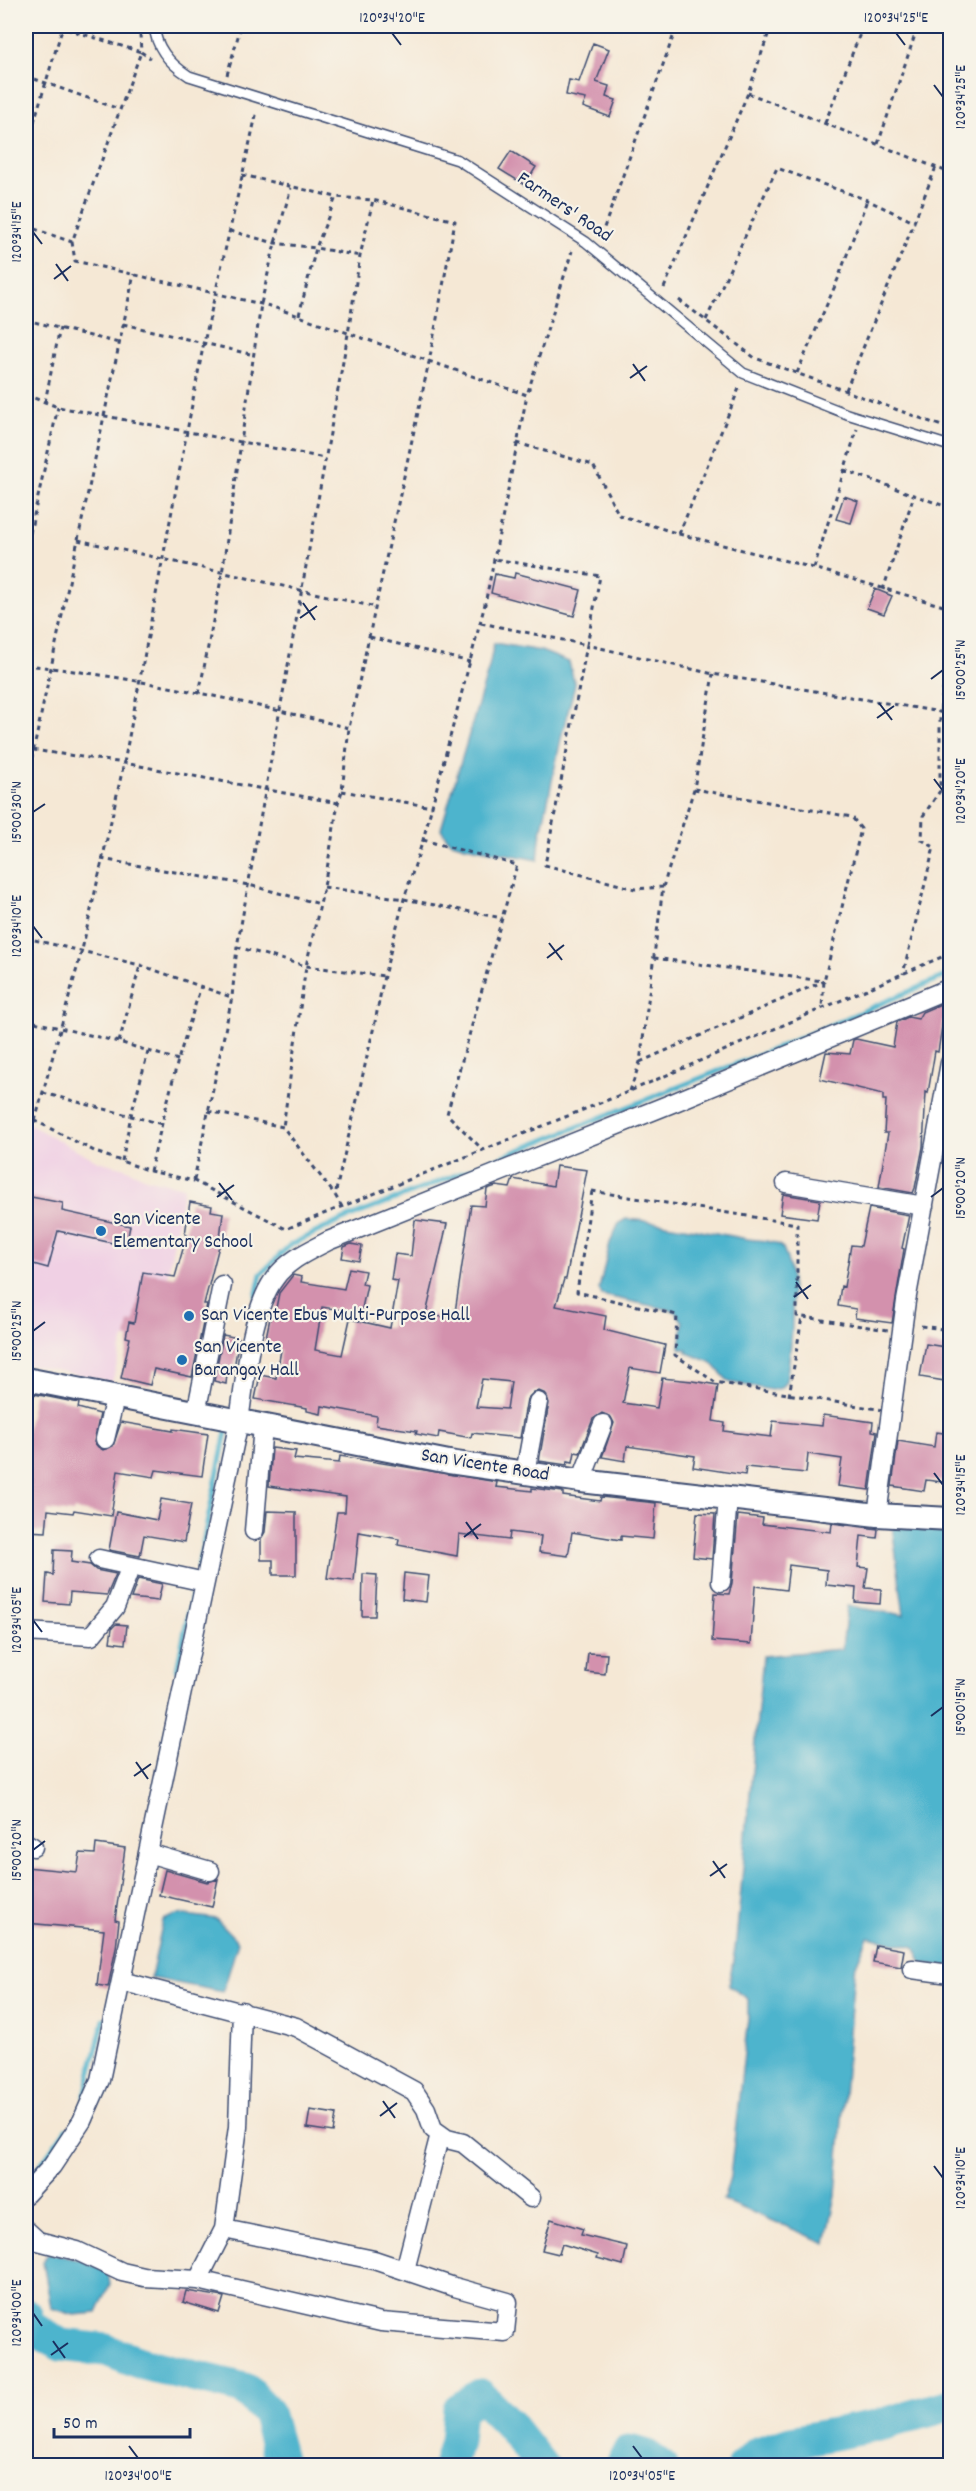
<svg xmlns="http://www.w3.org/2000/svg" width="976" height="2491" viewBox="0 0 976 2491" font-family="Dekko,sans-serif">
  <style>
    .built { fill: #f0d0e4 }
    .water { fill: #4eb4cd; stroke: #347296; stroke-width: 1.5 }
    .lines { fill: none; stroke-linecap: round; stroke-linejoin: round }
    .stream { stroke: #4eb4cd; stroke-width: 5 }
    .river { stroke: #4eb4cd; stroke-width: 33 }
    .building { fill: #d391ad; fill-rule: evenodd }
    .service-casing { stroke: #3c4b70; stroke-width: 12 }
    .minor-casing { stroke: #3c4b70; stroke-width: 21 }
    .tertiary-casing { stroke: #3c4b70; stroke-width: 26 }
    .path { stroke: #3c4b70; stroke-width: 3; stroke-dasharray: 4.5 4.5; stroke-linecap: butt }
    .service { stroke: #fff; stroke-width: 9 }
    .minor { stroke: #fff; stroke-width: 18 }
    .tertiary { stroke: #fff; stroke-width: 22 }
    .ticks { fill: none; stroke: #1b2f5e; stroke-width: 2 }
    .poi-dot { fill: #1f6fb2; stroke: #f7f3e8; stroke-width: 2 }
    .labels { text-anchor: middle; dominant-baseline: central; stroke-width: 4.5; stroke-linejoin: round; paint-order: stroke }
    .street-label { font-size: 20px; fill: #1b2f5e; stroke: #f7f3e8 }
    .poi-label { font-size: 20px; fill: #1b2f5e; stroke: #f7f3e8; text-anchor: start }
    .neatline { fill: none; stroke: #1b2f5e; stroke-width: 2 }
    .ticks-label { font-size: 15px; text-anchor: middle; fill: #1b2f5e }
  </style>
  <rect width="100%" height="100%" fill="#f7f3e8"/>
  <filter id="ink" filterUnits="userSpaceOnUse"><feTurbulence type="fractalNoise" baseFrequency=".0167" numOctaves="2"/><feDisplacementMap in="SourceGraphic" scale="12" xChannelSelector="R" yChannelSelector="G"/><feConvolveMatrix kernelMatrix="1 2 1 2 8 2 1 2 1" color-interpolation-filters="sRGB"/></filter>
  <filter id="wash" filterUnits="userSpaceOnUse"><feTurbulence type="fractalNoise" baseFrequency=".008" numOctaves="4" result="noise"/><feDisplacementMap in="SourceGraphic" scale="24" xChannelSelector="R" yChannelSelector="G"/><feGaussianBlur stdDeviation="1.35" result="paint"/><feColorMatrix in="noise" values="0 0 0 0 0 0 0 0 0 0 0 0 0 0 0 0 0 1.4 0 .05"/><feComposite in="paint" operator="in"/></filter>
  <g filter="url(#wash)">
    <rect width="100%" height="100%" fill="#f5e8d5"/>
    <path class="built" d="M26,1123L98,1161L125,1168L148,1179L184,1187L155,1343L124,1338L112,1382L26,1364Z"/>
    <path class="water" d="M494,643L541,651L569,662L575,685L562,734L540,838L538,860L465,846L449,841L441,829L489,667Z
      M626,1219C666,1222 704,1231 742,1238C755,1241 772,1239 783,1248C798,1280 792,1347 786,1381L781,1388L771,1390L729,1382L711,1362L687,1353V1350L680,1348L683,1322L675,1311L602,1295L599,1289L610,1243L619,1223Z
      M891,1518L950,1524V1967L922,1963L915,1947L868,1937L854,1970L836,2195L826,2243L723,2200L730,2177L748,2018V1999L729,1986L736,1942L763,1656L842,1649L847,1606L904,1615Z
      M179,1914L216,1919L238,1942L223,1992L151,1978L163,1920Z
      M48,2253L84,2261L108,2273L110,2284L97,2313L74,2315L51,2308L43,2262Z"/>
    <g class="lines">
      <path class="stream" d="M256,1297L261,1274L290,1245L340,1221L774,1049L950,974
        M198,1568L227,1427
        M177,1670L194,1585
        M85,2095L104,2019
        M37,2170L66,2129"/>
      <path class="river" d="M26,2314L29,2326L61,2345L106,2350L139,2363L245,2389L267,2412L282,2466
        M449,2466L456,2441L459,2409L480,2395L508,2423L542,2466
        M621,2466L629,2451L647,2456L661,2466
        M743,2466L758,2453L791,2442L876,2426L950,2405"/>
    </g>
    <g id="blocks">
      <path class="building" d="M593,43L609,49L596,82L609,86L606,97L616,100L610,117L583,107L586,99L566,95L569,80L579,82Z
        M511,151L536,167L525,185L499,169Z
        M844,496L858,501L851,523L836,519Z
        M515,573L581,590L574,616L491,593L495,574L514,578Z
        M875,589L892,596L884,614L867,608Z
        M950,1000L946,1021L943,1020L938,1052L935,1051L928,1093L926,1092L923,1147L915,1188L913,1193L879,1187L888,1133H884L886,1100H883V1094L820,1079L826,1052L850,1054L853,1040L856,1039L893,1047L897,1022L908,1017L918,1019L922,1012Z
        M556,1166L587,1170L566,1279H564L556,1306L606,1316L604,1330L665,1345L660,1373L630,1368L623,1403L657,1408L662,1378L692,1381L718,1385L713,1421L725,1423L724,1431L771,1437L773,1421L822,1426L823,1415L873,1422L872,1431L877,1432L869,1490L838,1486L842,1459L808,1454L806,1473L746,1467L745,1475L693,1467L695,1456L627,1446L625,1461L602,1457L614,1423L611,1417L602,1413L593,1419L580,1453L575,1452L573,1462L568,1461L567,1465L539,1461L549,1403L546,1394L539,1391L534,1392L527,1399L520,1438L472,1433L471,1438L439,1432L438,1438L416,1434L417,1431L376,1425L377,1416L322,1406L321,1414L307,1411V1408L255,1399L260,1375L276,1378L281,1350L264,1347L271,1313H275L279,1293L293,1275L302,1277L301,1282L344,1289L349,1268L365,1271L362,1284L367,1285L361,1313L322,1307L315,1350L342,1355L350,1319L390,1328L398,1281L391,1280L395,1254L411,1256L415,1220L447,1224L426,1314L454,1319L471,1205L485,1206L487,1189L496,1186L510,1188L513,1179L553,1186ZM482,1379L511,1382L507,1409L476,1407Z
        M783,1194L820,1200L817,1219L780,1214Z
        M26,1196L63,1203L62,1211L130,1226L126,1246L58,1231L48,1268L26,1262Z
        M190,1202L212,1206L211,1211L223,1213L219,1246L204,1304H207L192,1377L154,1369L150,1385L121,1378L130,1338L126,1337L129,1322L134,1323L143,1272L175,1277L187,1235L185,1234Z
        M869,1208L909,1215L902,1248L904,1249L892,1323L855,1318L856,1309L838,1306L841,1286L844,1287L851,1245L861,1246Z
        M351,1244L362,1246L359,1261L342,1258L344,1247Z
        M223,1335L239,1338L233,1374L227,1373L226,1384L214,1381Z
        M926,1344L951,1348V1382L920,1377Z
        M34,1394L79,1403L78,1408L100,1414L94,1442L98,1447L103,1450L113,1446L121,1422L173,1431V1429L208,1434L202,1476L156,1470L154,1477L118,1471L111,1516L74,1510L73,1513L48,1510L46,1532L26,1531V1435Z
        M936,1432L951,1434V1483L926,1480L924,1491L892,1486L898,1441L934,1447Z
        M272,1448L296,1451L294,1459L339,1463L340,1456L497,1482L496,1487L532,1491V1488L563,1492V1496L600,1501L601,1497L656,1503L653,1539L621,1536V1540L572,1532L568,1556L539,1552L541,1536L510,1532L509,1540L459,1534L457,1556L398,1545L399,1539L359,1532L354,1581L327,1578L337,1512H345L346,1497L269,1486Z
        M161,1499L191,1504L184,1542L144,1535L140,1556L109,1550L116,1512L157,1520Z
        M267,1511L296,1512V1575H273V1560H261V1539L265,1532Z
        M697,1513L715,1514L712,1559L693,1557Z
        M738,1515L763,1518L762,1524L831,1532L832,1523L878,1529L877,1538L861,1536L858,1567L868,1568L865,1588L881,1589L880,1604L855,1602L856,1588L826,1585L827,1570L789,1565L786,1590L755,1586L751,1644L712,1641L715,1593L729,1594L732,1583Z
        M54,1550L72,1551L71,1562L90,1565L96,1570L116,1574L107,1595L70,1592L69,1604L45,1602L47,1574L53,1575Z
        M404,1573L429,1576L426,1602L402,1599Z
        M363,1574L377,1575L375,1616H362Z
        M138,1579L162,1584L158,1601L131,1598Z
        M116,1624L127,1625L125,1644L110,1642L112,1628Z
        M588,1653L607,1654L605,1674L586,1672Z
        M96,1844L125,1848L115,1920L119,1921L116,1948L108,1987L97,1985L104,1930L26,1923V1867L77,1872L80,1853L95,1854Z
        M165,1870L207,1882L218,1879L212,1907L159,1895Z
        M876,1945L904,1950L901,1967L873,1962Z
        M310,2110L336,2114L333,2132L307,2128Z
        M551,2219L583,2229L581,2235L627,2246L623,2265L597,2258L598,2255L562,2244L559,2254L542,2250Z
        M186,2291L224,2297L219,2313L183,2302Z"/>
    </g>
  </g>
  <g filter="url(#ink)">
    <use href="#blocks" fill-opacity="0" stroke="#3c4b70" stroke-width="1.5"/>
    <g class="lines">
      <g class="service-casing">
        <path id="service" d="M154,26C156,48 170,64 189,76L458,160L586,242L743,373L847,414L950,446"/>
      </g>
      <g class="minor-casing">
        <path id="minor" d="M786,1183L924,1206
          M196,1413L222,1285
          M105,1439L115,1398
          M525,1473L538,1402
          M581,1481L603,1424
          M877,1515L906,1301L950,1063
          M254,1531L263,1426
          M99,1559L205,1582
          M721,1582L728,1498
          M26,1632L91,1636L115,1607L131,1566
          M26,1843L33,1847
          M148,1853L210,1871
          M912,1969L950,1974
          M121,1981L296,2027L414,2091L426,2109L433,2129L447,2139L463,2143L531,2198
          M26,2194L52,2166L82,2121L100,2080L239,1421C245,1381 251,1309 275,1278C288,1260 309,1251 328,1241L675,1102L950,988
          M26,2230L38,2241L77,2251L122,2272L144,2277L198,2280L381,2322L505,2332L508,2302L451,2286L374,2260L224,2229L238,2127L242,2011
          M405,2270L440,2134
          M198,2280L224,2229"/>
      </g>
      <g class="tertiary-casing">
        <path id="tertiary" d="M26,1379L449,1462L581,1481L877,1515L950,1519"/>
      </g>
      <path class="path" d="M140,34L141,52L150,58
        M227,75L241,26
        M26,76L119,109
        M748,93L950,173
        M825,123L863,26
        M878,144L918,26
        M26,148L63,26
        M242,175L336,197L373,200L455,221L429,362L349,728L342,791L338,803L324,887L306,966L283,1127
        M26,226L72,242L141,52L57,26
        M230,231L275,243L316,248L360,256
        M601,236L677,26
        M72,242L75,261L270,306L527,395L572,251
        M664,288L748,93L771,26
        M679,300L755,358L950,429
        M299,315L316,248L336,197
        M26,320L119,343
        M706,320L777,168L867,200L914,222L936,167
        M123,324L254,355
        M797,373L838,279L867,200
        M846,390L914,223
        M26,395L58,407L325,458
        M45,402L60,328
        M517,443L593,465L619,515L679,534L814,568L950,608
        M844,470L950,508
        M679,534L740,386
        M78,540L376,607
        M26,551L58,407
        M814,568L857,429
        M883,590L914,495
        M481,623L587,645L600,576L494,559
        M370,637L470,662
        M950,643L940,712L950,714
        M26,665C135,677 243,701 349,728
        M199,694L222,574L261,304L275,243L291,188
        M33,750L124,763L338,803
        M26,786L134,274
        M694,789L852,817L861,829L824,981L822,1007
        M342,791L432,807
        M423,840L517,865L447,1114L483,1150
        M101,859L249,885L320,904
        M324,887L404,899L502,918
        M663,887L635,889L545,865L587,645L713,674L940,712V791L923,816L922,840L934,847L903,974
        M26,938L140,965L231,997
        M237,947L306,966L384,976
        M654,958L822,981
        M26,1020L119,1042L178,1060
        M119,1042L140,966
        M640,1062L824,981
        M630,1091L640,1062L663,887L694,789L713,674
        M43,1093L162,1124
        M208,1111L283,1127L335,1195
        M26,1116L98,1153L150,1171L194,1181L286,1229L630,1091L944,956L950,932
        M35,1121L82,950L124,763L203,347L257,111
        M122,1161L131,1115L148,1052
        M150,1171L178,1060L201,986
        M194,1180L232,997L237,947L348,334L360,256L373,200
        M592,1191L797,1224V1316L894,1331L883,1410L715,1382L675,1355L677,1315L577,1292Z
        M342,1207L335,1195L375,1022L384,976L404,899L423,840L485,604L527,395
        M921,1326L950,1330
        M789,1396L802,1317"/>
      <use href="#service" class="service"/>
      <use href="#minor" class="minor"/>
      <use href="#tertiary" class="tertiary"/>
    </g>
  </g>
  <path class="ticks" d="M392,33L401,45M896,33L905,45M934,85L943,97M33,232L42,244M56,264L68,281M54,279L71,266M633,364L645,381M630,378L647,366M303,603L315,620M300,618L317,606M931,679L943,670M879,703L892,720M877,718L894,706M934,779L943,791M33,812L45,804M33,926L42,938M549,943L562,960M547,958L564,945M219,1183L232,1200M217,1197L234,1185M931,1197L943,1188M796,1282L808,1299M794,1297L811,1285M33,1331L45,1322M934,1473L943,1485M466,1522L478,1539M464,1537L481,1524M33,1620L42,1632M931,1716L943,1707M136,1762L148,1779M134,1776L151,1764M33,1850L45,1841M713,1861L725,1878M710,1876L727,1864M383,2101L395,2118M380,2116L397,2103M934,2166L943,2178M33,2313L42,2326M53,2341L65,2358M51,2355L68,2343M129,2446L138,2458M633,2446L642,2458"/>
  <g class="poi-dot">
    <circle cx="101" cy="1231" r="6"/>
    <circle cx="189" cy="1316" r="6"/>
    <circle cx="182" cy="1360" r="6"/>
  </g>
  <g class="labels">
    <g class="street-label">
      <text transform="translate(564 208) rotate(34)">Farmers' Road</text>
      <text transform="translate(485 1466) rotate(9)">San Vicente Road</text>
    </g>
    <g class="poi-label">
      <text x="113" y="1220">San Vicente<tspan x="113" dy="23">Elementary School</tspan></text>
      <text x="201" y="1316">San Vicente Ebus Multi-Purpose Hall</text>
      <text x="194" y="1348">San Vicente<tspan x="194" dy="23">Barangay Hall</tspan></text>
    </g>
  </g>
  <rect width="976" height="2491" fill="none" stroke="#f7f3e8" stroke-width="66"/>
  <path d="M54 2428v9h136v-9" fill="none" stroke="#1b2f5e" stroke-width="3"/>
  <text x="63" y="2428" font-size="18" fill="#1b2f5e" stroke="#f7f3e8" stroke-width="4.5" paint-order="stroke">50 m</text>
  <rect x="33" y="33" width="910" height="2425" class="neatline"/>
  <g class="ticks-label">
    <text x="392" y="22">120°34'20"E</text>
    <text x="896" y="22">120°34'25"E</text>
    <text transform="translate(960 97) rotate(-90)" y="5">120°34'25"E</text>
    <text transform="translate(16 232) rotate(-90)" y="5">120°34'15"E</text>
    <text transform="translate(960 670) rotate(-90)" y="5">15°00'25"N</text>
    <text transform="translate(960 791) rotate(-90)" y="5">120°34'20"E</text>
    <text transform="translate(16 812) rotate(-90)" y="5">15°00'30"N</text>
    <text transform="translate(16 926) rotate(-90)" y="5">120°34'10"E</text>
    <text transform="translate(960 1188) rotate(-90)" y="5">15°00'20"N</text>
    <text transform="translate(16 1331) rotate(-90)" y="5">15°00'25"N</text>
    <text transform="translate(960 1485) rotate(-90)" y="5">120°34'15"E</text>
    <text transform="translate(16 1620) rotate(-90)" y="5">120°34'05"E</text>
    <text transform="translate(960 1707) rotate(-90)" y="5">15°00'15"N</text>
    <text transform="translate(16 1850) rotate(-90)" y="5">15°00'20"N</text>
    <text transform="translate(960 2178) rotate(-90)" y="5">120°34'10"E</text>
    <text transform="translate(16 2313) rotate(-90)" y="5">120°34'00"E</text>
    <text x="138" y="2480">120°34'00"E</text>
    <text x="642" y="2480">120°34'05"E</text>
  </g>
</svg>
